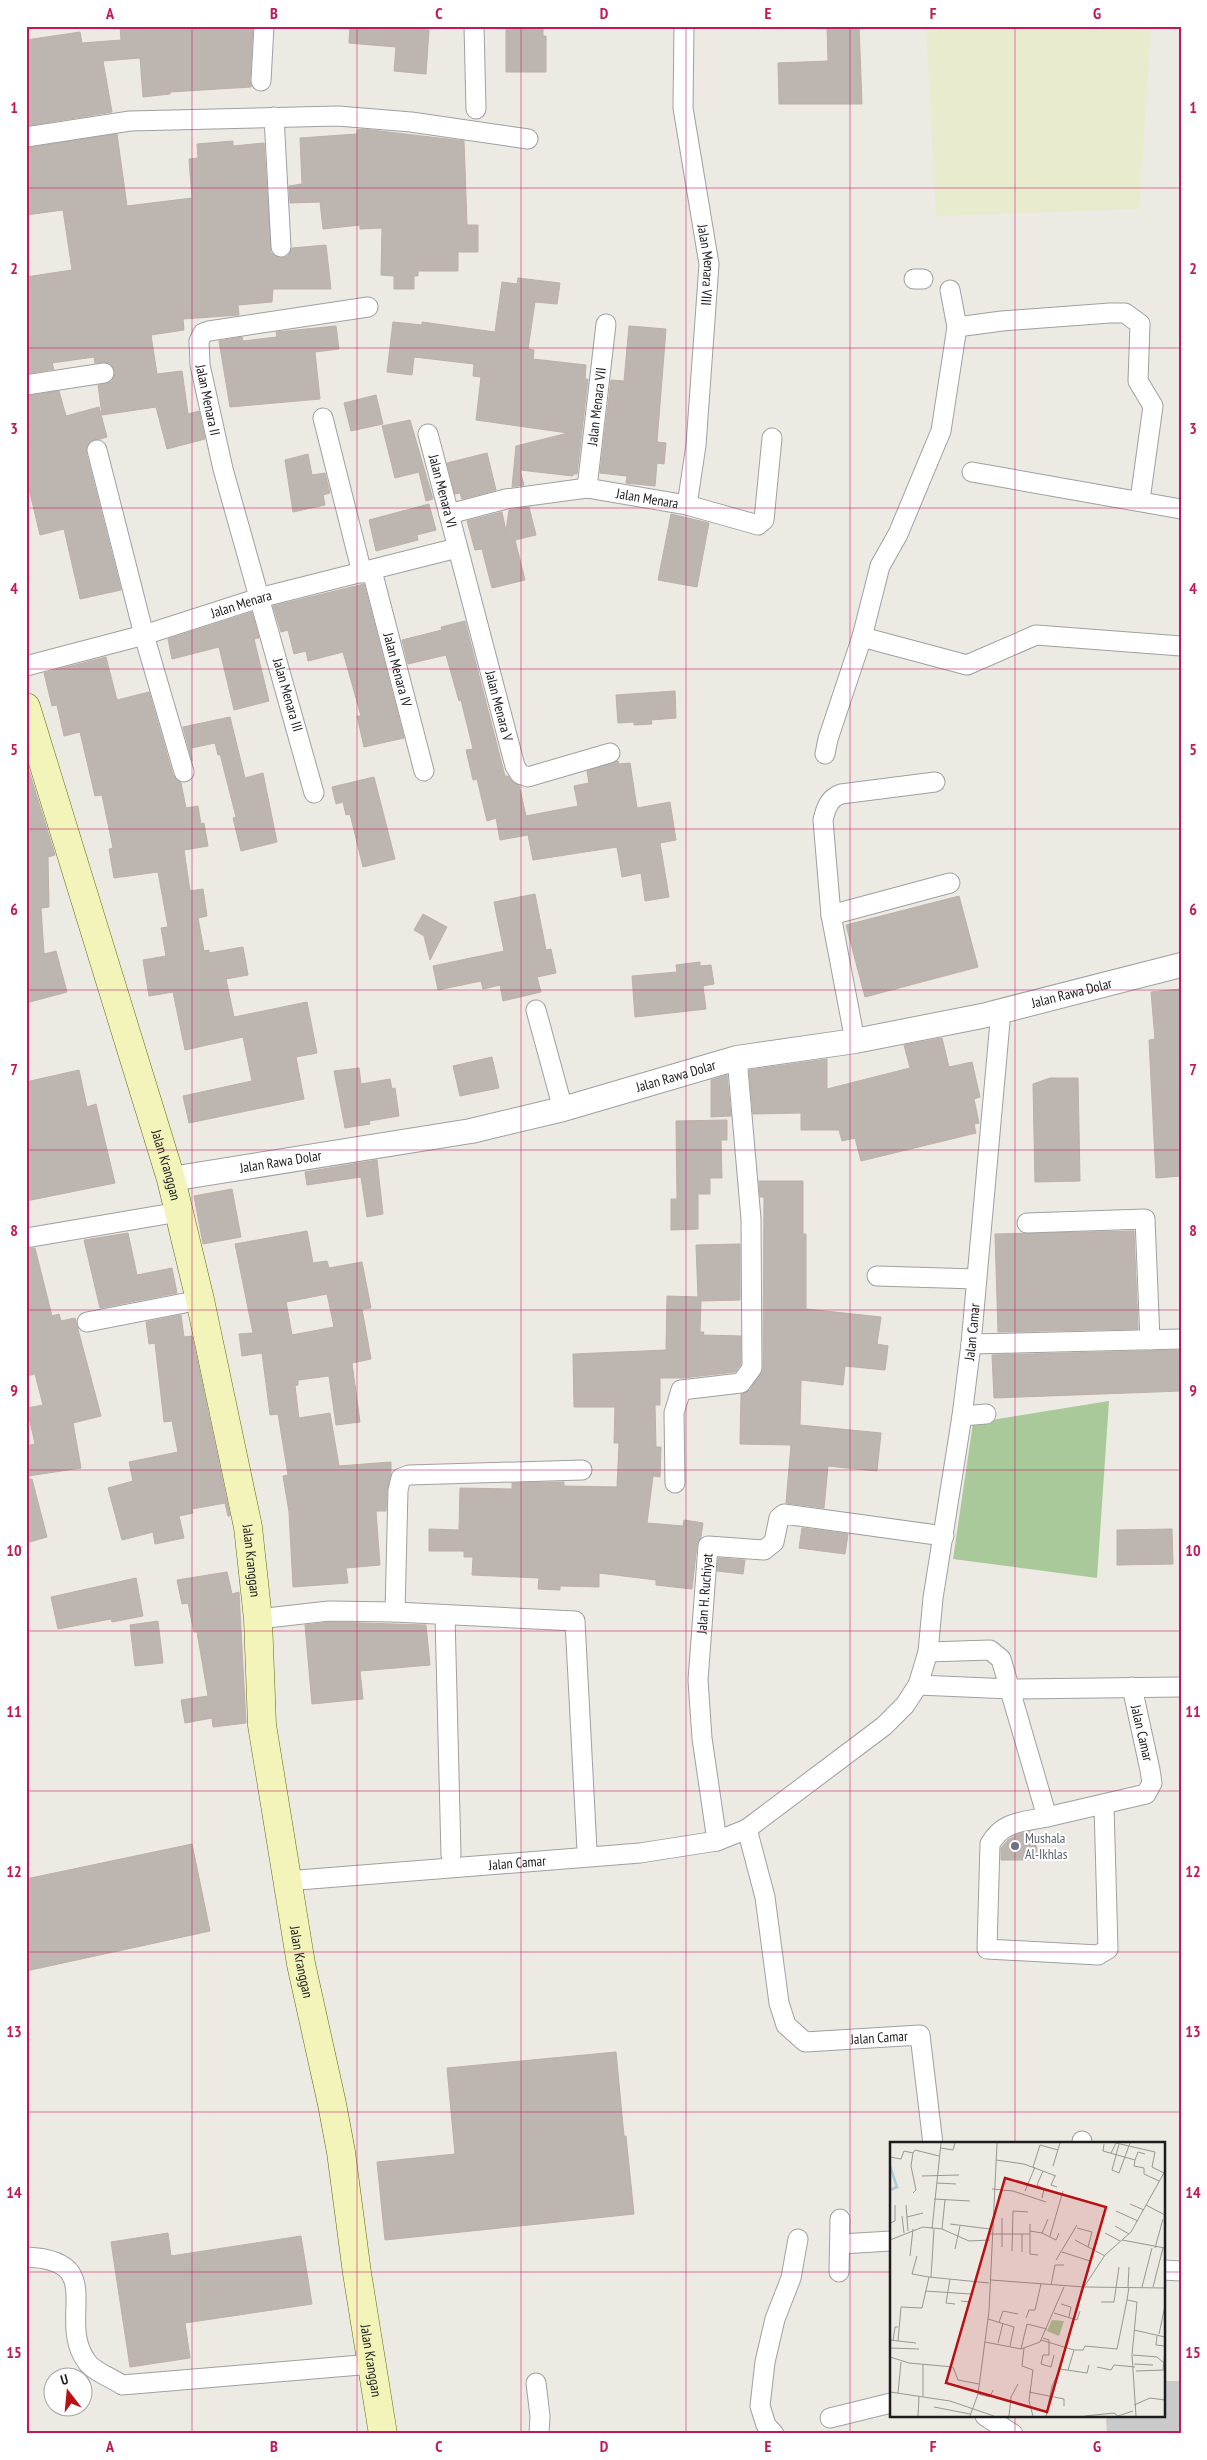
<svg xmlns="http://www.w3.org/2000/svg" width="1207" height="2460" viewBox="0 0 1207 2460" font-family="'PT Sans Narrow',sans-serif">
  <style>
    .religious { fill: #cacaca }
    .farmland { fill: #e9ebcf }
    .forest { fill: #a9c99b }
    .building { fill: #bdb5b0; stroke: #bdb0a7; fill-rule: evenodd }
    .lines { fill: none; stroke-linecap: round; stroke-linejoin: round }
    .minor-casing { stroke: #a0a0a0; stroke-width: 21 }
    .tertiary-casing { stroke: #a0a0a0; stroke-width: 26 }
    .secondary-casing { stroke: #626a0d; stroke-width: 29 }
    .minor { stroke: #fff; stroke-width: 19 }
    .tertiary { stroke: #fff; stroke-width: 24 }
    .secondary { stroke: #f2f4ba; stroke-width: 28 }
    .grid { fill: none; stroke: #c2185b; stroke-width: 1; stroke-opacity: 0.55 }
    .worship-dot { fill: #6b7280; stroke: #fff; stroke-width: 2 }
    .labels { text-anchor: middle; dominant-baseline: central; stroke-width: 4; stroke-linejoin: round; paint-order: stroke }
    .street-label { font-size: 14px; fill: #1c1c1c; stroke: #fff }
    .worship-label { font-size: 14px; fill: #5b616d; stroke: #fff; text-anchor: start }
    .inset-river { fill: none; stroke: #a6cdd7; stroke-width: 2.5 }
    .inset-road { fill: none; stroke: #999793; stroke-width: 1 }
    .view { fill: #b91013; fill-opacity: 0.15; stroke: #b91013; stroke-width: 2.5 }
    .inset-edge { fill: none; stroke: #1c1c1c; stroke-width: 2.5 }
    .neatline { fill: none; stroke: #c2185b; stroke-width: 2 }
    .grid-label { font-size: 16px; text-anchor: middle; font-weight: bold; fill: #c2185b }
  </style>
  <rect width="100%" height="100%" fill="#ede9e3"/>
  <path class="religious" d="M1163,2381H1181V2434H1107L1106,2416H1163Z"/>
  <path class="farmland" d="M926,26H1151L1139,209L936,216Z"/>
  <path class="forest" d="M1109,1401L1097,1578L953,1559L973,1423Z"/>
  <path class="building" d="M120,26H253L250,80L251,87L170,92V94L143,97L140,58L103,61L112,112L26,126V40L80,32L82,43L121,40Z
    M350,26L429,30L426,74L394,71L396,47L349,43Z
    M506,26H543V36H546V72H506Z
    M827,26H859L862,104H779L778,63L828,61Z
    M363,129L464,141L467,225H478V252H458V271H418V276H414V289H394V276L381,275L382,228L360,229V225L323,229L320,202L290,203L289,186L302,184L300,138L357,134V130Z
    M117,134L127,206L192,198L189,159L198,158L197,144L233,141V146L264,143L271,253L282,258L288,256L292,248L326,245L331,289H273L272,302L238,305L239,315L183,319L184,330L151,335L157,374L182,371L188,414L199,411L205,439L167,449L156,407L102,415L98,385L111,382L114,378L115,371L109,363H95L94,357L52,363L54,369L26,374V277L72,270L63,210L26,215V148Z
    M518,278L560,283L557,304L535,302L528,349L534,350L533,359L586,365L585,379H588L577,474H573V476L520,470L524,485L512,487L516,446L568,433L476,420L481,377L473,376L474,364L414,357L412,375L387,372L393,322L422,325V322L495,332L502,282L517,284Z
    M336,326L339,349L315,352L320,399L230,407L219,341L242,337L243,341L277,337L276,332Z
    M629,326L666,329L657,442L666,443L664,464L657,463L655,486L626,483L627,476L600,473L611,380L624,381Z
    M59,391L66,416L99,407L107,437L90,442L86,452L121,590L80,599L64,529L40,535L26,476V396Z
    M376,395L383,424L351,431L344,403Z
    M410,420L433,499L426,501L419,472L395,478L382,426Z
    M487,453L496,490L462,499L460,493L455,494L447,463Z
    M308,454L312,475L325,473L330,493L323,495L325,505L293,512L285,460Z
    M429,504L436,530L417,535L418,540L376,551L369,520Z
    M529,507L536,535L515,540L525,580L492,588L482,549L475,550L467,521L502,512L506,531L509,510Z
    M671,514L709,523L697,587L658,580Z
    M364,584L404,738L364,747L357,716H361L343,652L308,661L306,651L294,654L288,630L281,632L273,606Z
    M252,612L259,638L254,639L269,701L234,710L219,647L172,659L168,639Z
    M465,621L505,776H508L519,785L526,816L578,806L574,786L589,783L587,771L618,761L619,764L630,763L637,808L670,802L676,840L660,843L669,897L645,901L641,873L622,877L617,847L533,860L528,835L500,840L496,818L487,821L477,779L473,780L466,750L473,749L461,700L459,701L446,655L408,664L402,640L442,630L441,627Z
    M106,657L117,700L149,692L173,775L181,783L186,808L198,806L201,824L204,823L208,846L184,850L190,891L203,889L207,916L198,918L204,951L209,950V953L243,947L248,975L226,979L234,1017L307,1002L317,1053L296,1057L304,1099L189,1123L183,1096L252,1081L243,1037L185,1050L173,992L149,996L143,960L166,956L161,928L168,927L158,872L114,878L109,849L113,848L102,795L95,796L80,732L64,736L57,705L52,706L44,673Z
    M675,691L676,718L651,720L652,724L634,725V722L618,723L616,695Z
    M230,717L245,778L263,773L277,842L241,851L233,818L236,817L220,754L218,755L215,743L191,748L192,761L183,727Z
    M26,761L55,855L48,857L49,907L41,908L44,954L56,951L67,992L26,1003Z
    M374,777L395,859L363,867L350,814L346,815L343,802L336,804L332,787Z
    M535,894L546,950L551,949L556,973L537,977L541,992L503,1001L500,985L483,989L481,981L438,990L433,966L504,951L494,902Z
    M959,896L978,967L865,997L846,925Z
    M423,914L447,927L430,960L424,936L414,930Z
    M700,962V966L711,965L714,984L703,986L706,1009L635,1017L632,976L677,972L676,965Z
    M1181,989V1176L1156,1178L1149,1040L1155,1039L1151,992Z
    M942,1038L949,1067L972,1062L980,1097L974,1099L979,1123L974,1124L976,1133L861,1161L855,1138L842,1141L839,1130H801V1113L753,1114L749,1070L827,1059V1089L910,1068L904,1045Z
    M492,1057L499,1088L460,1096L453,1066Z
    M359,1068L361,1084L390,1079L392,1089L395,1088L399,1116L369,1121L370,1124L345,1128L334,1071Z
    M79,1070L87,1107L96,1104L115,1183L26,1201V1082Z
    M727,1075L731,1116L711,1117V1080Z
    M1050,1078H1078L1080,1181L1035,1182L1033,1084Z
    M727,1120V1140H721L722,1178H710V1194H698V1229L671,1230V1199H677L676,1121Z
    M377,1160L383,1214L367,1217L361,1177L307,1185L305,1172Z
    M759,1181H803V1234H806V1309L881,1317L877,1344L888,1346L885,1370L845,1366L843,1385L801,1380L800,1425L881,1433L877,1471L828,1466L824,1508L786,1503L791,1445L740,1444L741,1394L750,1390L763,1368L764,1197H760Z
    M232,1189L241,1237L203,1244L194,1196Z
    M307,1231L313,1263L327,1261L329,1268L362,1262L371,1308L362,1309L371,1359L352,1363L360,1422L336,1425L329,1376L298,1380V1385L295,1386L299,1418L330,1413L339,1466L391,1462V1473L387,1490L386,1511H376L380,1565L346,1568L348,1583L293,1587L289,1512L283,1476L288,1475L278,1414L270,1415L262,1353L242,1356L239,1334L253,1333L235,1244ZM327,1294L334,1327L292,1335L286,1302Z
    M1134,1231L1138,1329L998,1332L995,1234Z
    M128,1233L137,1275L172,1268L177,1293L100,1308L84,1240Z
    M740,1244V1300L701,1301L700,1332H704L703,1335L741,1336V1364L735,1372L683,1378H660V1405H655L656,1447H661L660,1477L653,1476L647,1523L683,1526L684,1520L703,1523L701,1537L697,1545L692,1589L656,1585V1580L599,1573V1587L560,1586V1590L538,1589L539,1578L472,1575L473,1557H464V1551H429V1529L459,1530L460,1488L512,1489V1483L564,1482V1486L617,1487L619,1443H614L615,1407H574L573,1354L666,1350L667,1296L698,1297L696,1245Z
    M35,1248L52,1316L59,1314L61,1321L75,1318L101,1416L73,1423L81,1468L28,1476L26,1446L35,1444L27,1408L43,1405L35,1374L26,1376V1249Z
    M181,1315L184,1337L192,1336L230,1516H228L225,1503L192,1509L193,1513L179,1516L184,1538L155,1544L153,1532L122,1540L108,1488L133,1481L129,1462L178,1452L172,1421L164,1422L155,1343L149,1344L146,1322Z
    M1181,1350V1391L994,1398L992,1355Z
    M32,1479L47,1537L26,1543V1480Z
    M802,1528L848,1534L845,1554L799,1548Z
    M1172,1529L1173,1564L1117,1565V1530Z
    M718,1558L745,1560L743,1574L717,1571Z
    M227,1572L232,1594L239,1592L246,1723L213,1727L212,1718L185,1723L181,1700L208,1696L197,1632H194L188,1603L182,1604L177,1580Z
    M136,1578L143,1616L112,1622L111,1619L58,1629L51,1597Z
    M158,1621L163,1663L135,1666L130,1625Z
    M330,1622L426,1625L430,1665L360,1671L363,1699L312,1704L305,1625Z
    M1033,1831L1037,1850L1034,1860H1001V1848L1008,1840L1018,1834Z
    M192,1844L210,1931L26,1971V1879Z
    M616,2052L624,2136H626L634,2214L385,2240L377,2162L455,2154L447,2068Z
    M168,2233L171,2256L301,2236L312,2304L185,2323L190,2358L130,2367L111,2242Z"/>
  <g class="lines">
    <g class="minor-casing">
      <g id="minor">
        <path d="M474,26L476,109"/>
        <path id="s1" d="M684,26L683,108L709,264L696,445L687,505"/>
        <path d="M261,81L264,26"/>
        <path d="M274,117L281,247"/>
        <path d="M26,137L130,121L338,116L411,122L528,139"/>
        <path d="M914,279H923"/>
        <path d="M957,327L1002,321L1110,313H1125L1140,324L1138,381L1153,406L1140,500"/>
        <path d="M26,385L104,373"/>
        <path d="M323,418L362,573"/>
        <path id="s2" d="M428,434L515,766L520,774L528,777L610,753"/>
        <path d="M97,450L144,635L184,772"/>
        <path d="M972,472L1181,509"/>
        <path id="s3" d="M587,488L606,324"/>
        <path id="s4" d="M449,514L506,499L587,488L687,505L758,525L764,520L772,438"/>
        <path id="s5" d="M372,571L424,771"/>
        <path d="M862,637L967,665L1036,635L1181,646"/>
        <path id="s6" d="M26,666L144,635L259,598L457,548"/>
        <path d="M825,754L828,739L862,637L880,566L898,534L941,431L957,327L950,290"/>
        <path d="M314,793L223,469L200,365L199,341L203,333L209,331L368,307"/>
        <path d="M831,915L950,883"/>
        <path d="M536,1010L563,1109"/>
        <path d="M855,1041L831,915L823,820C826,808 829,798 841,794L935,782"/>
        <path d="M1027,1223L1145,1219L1150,1340"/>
        <path d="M26,1238L179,1212"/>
        <path d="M877,1276L976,1279"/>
        <path d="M87,1322L200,1300"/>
        <path d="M971,1344L1181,1339"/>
        <path d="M962,1416L986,1414"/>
        <path d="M675,1483L674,1413L681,1390L741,1383L752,1368L751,1219L737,1058"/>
        <path d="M395,1612L398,1490L401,1478L409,1475L582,1470"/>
        <path d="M445,1615L451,1855"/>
        <path d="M258,1619L329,1611L395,1612L575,1621L587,1850"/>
        <path d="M928,1652L990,1650L1001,1659L1047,1817C1023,1822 1003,1821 990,1844L987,1949L1098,1955L1108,1949L1104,1805"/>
        <path d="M918,1685L1011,1689L1181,1687"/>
        <path d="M1047,1817L1146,1794L1152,1783L1150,1770L1132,1687"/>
        <path id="s7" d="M747,1829L765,1897L779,2003L786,2025L805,2042L920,2035L933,2144"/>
        <path id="s8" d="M717,1841L702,1738L698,1680L708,1546L764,1550L774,1542L779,1518L784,1514L944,1536"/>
        <path id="s9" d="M286,1881L640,1853L717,1841L747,1829L884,1726L905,1705L918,1685L928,1652L933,1598L962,1416L971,1344L1001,1011"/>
        <path d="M1082,2141V2144"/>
        <path d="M841,2244L891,2241"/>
        <path d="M26,2257C110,2260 55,2319 87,2362C93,2371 112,2378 122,2385L372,2364"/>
        <path d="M1163,2270L1181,2271"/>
        <path d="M839,2272L840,2219"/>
        <path d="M536,2383L540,2416L539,2434"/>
        <path d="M985,2416L1013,2434"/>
        <path d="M830,2418L891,2403"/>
        <path d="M774,2434L766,2425L760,2406L765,2362L775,2319L791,2278L798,2239"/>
      </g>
    </g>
    <g class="tertiary-casing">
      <g id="tertiary">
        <path id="s10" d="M171,1179L471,1131L563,1109L737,1058L855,1041L982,1016L1181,965"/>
      </g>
    </g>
    <g class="secondary-casing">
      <g id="secondary">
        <path id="s11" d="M26,707L171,1179L200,1300L248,1527L258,1619L262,1725L301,1964L332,2104L341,2152L357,2273L383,2434"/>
      </g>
    </g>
    <use href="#minor" class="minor"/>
    <use href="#tertiary" class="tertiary"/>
    <use href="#secondary" class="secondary"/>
  </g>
  <path class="grid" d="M192,26V2434M357,26V2434M521,26V2434M686,26V2434M850,26V2434M1015,26V2144M26,188H1181M26,348H1181M26,508H1181M26,669H1181M26,829H1181M26,990H1181M26,1150H1181M26,1310H1181M26,1470H1181M26,1631H1181M26,1791H1181M26,1952H1181M26,2112H1181M26,2272H891M1163,2272H1181M1015,2416V2434"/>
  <circle class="worship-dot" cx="1015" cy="1846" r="5"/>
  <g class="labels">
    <g class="street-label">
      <text stroke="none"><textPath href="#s1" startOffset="241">Jalan Menara VIII</textPath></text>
      <text transform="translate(208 400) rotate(78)">Jalan Menara II</text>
      <text stroke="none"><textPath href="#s3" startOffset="82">Jalan Menara VII</textPath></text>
      <text stroke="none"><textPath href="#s2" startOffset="59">Jalan Menara VI</textPath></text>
      <text stroke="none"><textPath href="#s4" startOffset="202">Jalan Menara</textPath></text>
      <text stroke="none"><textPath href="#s6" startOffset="224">Jalan Menara</textPath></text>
      <text stroke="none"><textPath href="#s5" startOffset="102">Jalan Menara IV</textPath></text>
      <text transform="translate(288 695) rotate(74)">Jalan Menara III</text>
      <text stroke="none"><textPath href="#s2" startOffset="281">Jalan Menara V</textPath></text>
      <text stroke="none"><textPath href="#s10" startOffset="921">Jalan Rawa Dolar</textPath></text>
      <text stroke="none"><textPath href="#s10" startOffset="516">Jalan Rawa Dolar</textPath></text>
      <text stroke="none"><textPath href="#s10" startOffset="111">Jalan Rawa Dolar</textPath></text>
      <text stroke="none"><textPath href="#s11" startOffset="479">Jalan Kranggan</textPath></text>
      <text stroke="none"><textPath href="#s9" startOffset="1048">Jalan Camar</textPath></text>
      <text stroke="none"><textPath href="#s11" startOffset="884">Jalan Kranggan</textPath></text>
      <text stroke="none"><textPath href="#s8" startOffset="249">Jalan H. Ruchiyat</textPath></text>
      <text transform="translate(1142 1733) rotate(77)">Jalan Camar</text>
      <text stroke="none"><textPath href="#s9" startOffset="232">Jalan Camar</textPath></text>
      <text stroke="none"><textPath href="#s11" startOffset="1289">Jalan Kranggan</textPath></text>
      <text stroke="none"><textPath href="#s7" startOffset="300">Jalan Camar</textPath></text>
      <text stroke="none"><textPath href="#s11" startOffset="1694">Jalan Kranggan</textPath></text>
    </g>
    <g class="worship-label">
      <text x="1025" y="1838">Mushala<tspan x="1025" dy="16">Al-Ikhlas</tspan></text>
    </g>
  </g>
  <g transform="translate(890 2142)">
    <rect width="275" height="275" fill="#ede9e3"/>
    <path d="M162,178L174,179L169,194L157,189Z" fill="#a9c99b"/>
    <path class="inset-river" d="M0,24L7,45L0,48"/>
    <path class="inset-road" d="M214,2L213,9L245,18L244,24L254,26V32L269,39M229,2L222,28L229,31L240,1M51,6L63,8L65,1M221,11L226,1L265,10L262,25L274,31M0,15L11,17L14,9L23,11L25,8L49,14M106,18L134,22L166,34M245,18L248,10L255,12M163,24L170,1M143,25L150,3L168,8M32,34L69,33M165,34L161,43L167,45M47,41L66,42M102,47L123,49L156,60M135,49L145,25M23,51L26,48L21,24L23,11M152,56L154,47L147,43L153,29M44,57L80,59M240,62L254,68M16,63L18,89M256,63L275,73M226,69L248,79M12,74L14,91M17,75L33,71M0,81L5,79V63M60,82L100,87M140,82V112L148,113M225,84L239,92M187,86L202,90L198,105M42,87L51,1M52,87L55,58M140,89L152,91L166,98L169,91M152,91L158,77M215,91L230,99M100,92H140M160,94L173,49M0,98L33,85L52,87L79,99L100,98M185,98L215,114M232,98L275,106M112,105V76M265,106L273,77M65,107L70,84M122,109L123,69L138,70M132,110V92M172,110L200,119M20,114L23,87M27,114L22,132L39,135M166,118L187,83M41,135L44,87M60,137L56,161L65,162M101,138L194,145L215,113L241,90L275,29M161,143L165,123H174M194,145L275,146M238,145L239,125M239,145L237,158L247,160L242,213L246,274M252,145L262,106M263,145L273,106M35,149L81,152L80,160L71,159M211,160H224L229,125M171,162L181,165L179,175M164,171L187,178L190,169M136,176L139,168H145L151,142M98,177L124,185L120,204M109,180L113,169L128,172M244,188L275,195M269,192L275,164M267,194L266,203L275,204M153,196L159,198V213H153L151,222L161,225L164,213M0,198L26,201M151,198L184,208L178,228M3,199L5,185H8M8,199L11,165L32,166L39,135L99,141M95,200L131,207L150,200L174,145M108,201L113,181M0,206L29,207M134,206L132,224L143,228L139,259L143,274M131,207L137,182L157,187M184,208H193L195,204L227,207L237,158M243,213L267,215L275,222M0,215L19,221L63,225L68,238L89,242M244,222L263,223M33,223V255M207,225L221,228L224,223L245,225M273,228L275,209M246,229L275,228M0,250L60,259L104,274M139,250L174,257V264M8,251L11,220M88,252L100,255L103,248M244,263L260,256L275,258M44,265L80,272M28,274L29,255M80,274L88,252L99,169L107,1M119,274L121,255L128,242M156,274L162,244L170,227L197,231L199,223M195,274L224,271L228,274L243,269"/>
    <path class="view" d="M115,36L216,65L157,270L56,241Z"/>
    <rect width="275" height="275" class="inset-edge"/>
  </g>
  <rect width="1207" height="2460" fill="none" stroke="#ffffff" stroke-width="55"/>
  <g transform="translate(68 2392) rotate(344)"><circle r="24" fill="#ffffff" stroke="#a4a4a4"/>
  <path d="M0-4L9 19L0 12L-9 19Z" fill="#b91013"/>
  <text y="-8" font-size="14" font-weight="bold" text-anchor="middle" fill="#1c1c1c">U</text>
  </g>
  <rect x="28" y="28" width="1152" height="2404" class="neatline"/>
  <g class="grid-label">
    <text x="110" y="19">A</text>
    <text x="274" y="19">B</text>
    <text x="439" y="19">C</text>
    <text x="604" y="19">D</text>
    <text x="768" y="19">E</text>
    <text x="933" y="19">F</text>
    <text x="1097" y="19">G</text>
    <text x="14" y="113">1</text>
    <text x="1193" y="113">1</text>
    <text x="14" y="274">2</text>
    <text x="1193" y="274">2</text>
    <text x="14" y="434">3</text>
    <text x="1193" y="434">3</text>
    <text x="14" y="594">4</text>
    <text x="1193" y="594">4</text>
    <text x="14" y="755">5</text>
    <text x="1193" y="755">5</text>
    <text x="14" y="915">6</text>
    <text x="1193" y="915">6</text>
    <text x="14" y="1075">7</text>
    <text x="1193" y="1075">7</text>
    <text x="14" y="1236">8</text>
    <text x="1193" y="1236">8</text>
    <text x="14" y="1396">9</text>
    <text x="1193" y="1396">9</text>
    <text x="14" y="1556">10</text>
    <text x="1193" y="1556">10</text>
    <text x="14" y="1717">11</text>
    <text x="1193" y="1717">11</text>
    <text x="14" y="1877">12</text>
    <text x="1193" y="1877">12</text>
    <text x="14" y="2037">13</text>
    <text x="1193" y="2037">13</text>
    <text x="14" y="2198">14</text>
    <text x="1193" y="2198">14</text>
    <text x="14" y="2358">15</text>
    <text x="1193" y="2358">15</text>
    <text x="110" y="2452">A</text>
    <text x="274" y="2452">B</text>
    <text x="439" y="2452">C</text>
    <text x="604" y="2452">D</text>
    <text x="768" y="2452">E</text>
    <text x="933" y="2452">F</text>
    <text x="1097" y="2452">G</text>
  </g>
</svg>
